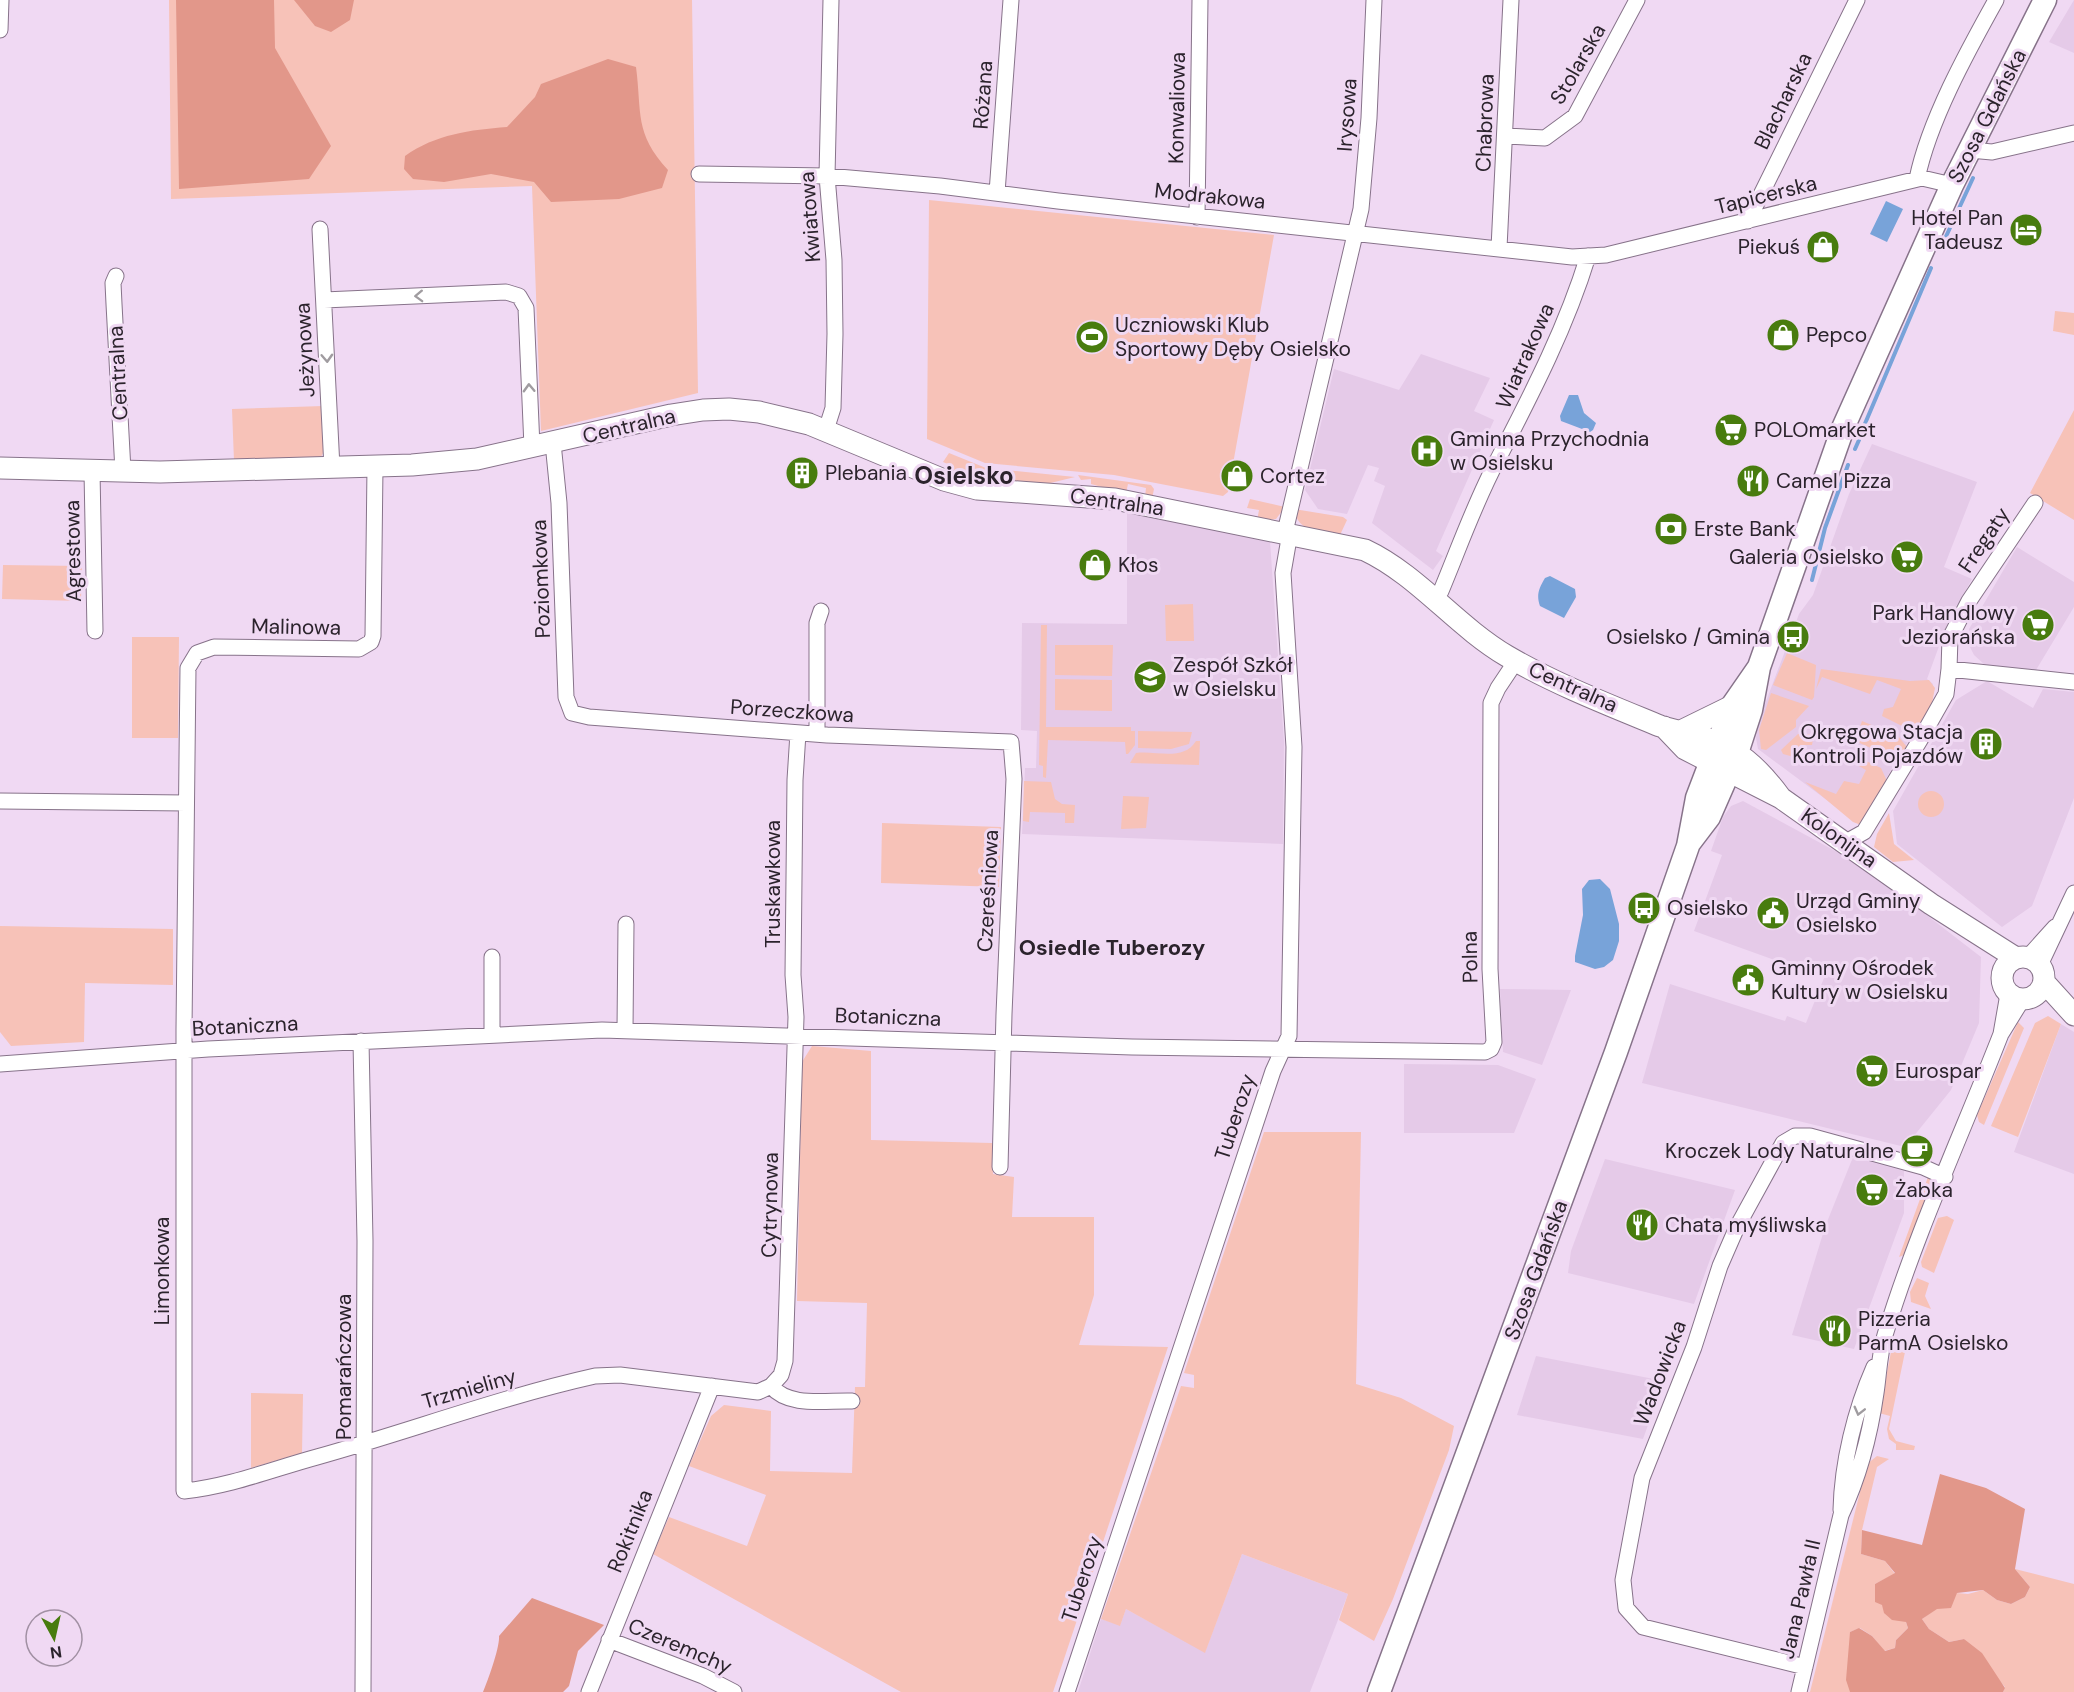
<svg xmlns="http://www.w3.org/2000/svg" width="2074" height="1692" viewBox="0 0 2074 1692" font-family="'DM Sans',sans-serif">
  <style>
    .built { fill: #e5cae8 }
    .green { fill: #f7c2b8 }
    .forest { fill: #e2978a }
    .water { fill: #78a3d9 }
    .lines { fill: none; stroke-linecap: round; stroke-linejoin: round }
    .stream { stroke: #78a3d9; stroke-width: 4 }
    .street-casing { stroke: #87738a; stroke-width: 17 }
    .secondary-casing { stroke: #87738a; stroke-width: 23 }
    .primary-casing { stroke: #87738a; stroke-width: 25 }
    .street { stroke: #fff; stroke-width: 15 }
    .secondary { stroke: #fff; stroke-width: 21 }
    .primary { stroke: #fff; stroke-width: 22 }
    .oneway { stroke: #a09ca0 }
    .labels { text-anchor: middle; dominant-baseline: central; stroke-width: 6; stroke-linejoin: round; paint-order: stroke }
    .street-label { font-size: 21px; fill: #2b232c; stroke: #f0d9f3 }
    .poi-label { font-size: 21px; fill: #2b232c; stroke: #f0d9f3; text-anchor: start }
    .neighbourhood-label { font-size: 22px; font-weight: bold; fill: #2b232c; stroke: #f0d9f3 }
    .quarter-label { font-size: 24px; font-weight: bold; fill: #2b232c; stroke: #f0d9f3 }
  </style>
  <rect width="100%" height="100%" fill="#f0d9f3"/>
  <path class="built" d="M2074,0V53L2049,42Z
    M1421,354L1490,378L1474,411L1494,420L1436,551L1443,556L1433,570L1372,523L1385,486L1374,481L1379,468L1368,465L1347,514L1318,509L1305,490L1334,369L1399,390Z
    M1872,444L1977,482L1944,567L1972,579L1949,619L1927,679L1933,684L1916,728L1859,824L1758,749L1756,738L1759,720L1799,614L1813,595L1849,494Z
    M1127,513L1270,541L1284,742L1283,844L1022,834L1025,768H1036L1037,731L1021,730L1022,623L1127,624Z
    M2017,547L2074,582V607L2036,670L1985,665L1974,655L1969,645V629Z
    M1987,681L2033,708L2043,689L2074,692V798L2032,906L2002,927L1897,844L1893,811L1956,700Z
    M1743,801L1863,866L1981,957L1979,1023L1951,1090L1905,1147L1642,1083L1670,984L1785,1021L1787,1016L1806,1023L1824,978L1694,931L1722,855L1711,851L1723,817L1731,806Z
    M1500,989L1571,990L1542,1065L1503,1052Z
    M2061,1024L2074,1032V1174L2014,1152Z
    M1404,1064L1498,1065L1536,1079L1514,1133H1404Z
    M1853,1157L1904,1171V1213L1854,1349L1792,1335L1825,1227Z
    M1605,1159L1735,1190L1694,1304L1568,1273L1571,1251Z
    M1536,1356L1664,1381L1643,1439L1517,1415Z
    M1242,1554L1348,1594L1310,1692H1078L1101,1619L1120,1625L1126,1609L1205,1652Z"/>
  <path class="green" d="M169,0H692L698,393L541,431L532,186L171,199Z
    M929,200L1274,235L1228,492L1223,496L1114,475L985,463L927,439Z
    M2055,311L2074,313V335L2053,331Z
    M323,406L324,451L321,457L234,461L232,409Z
    M2074,410V520L2030,493Z
    M949,453L986,468L1075,477L1038,486L983,484L949,472L950,465L943,462Z
    M1078,475L1151,485L1154,489L1152,499L1145,497L1146,488L1128,484L1126,493H1123L1091,484V479L1081,480Z
    M1250,499L1285,507L1276,519L1257,521L1259,510L1247,508Z
    M1294,509L1343,517L1347,520L1340,535C1319,531 1298,533 1294,509Z
    M3,565L82,566L81,601L2,599Z
    M1193,604L1194,641H1166L1165,605Z
    M1041,625H1047L1046,727H1131V731H1135V745L1128,754H1126L1125,742L1048,740L1046,778L1043,777V766L1039,765Z
    M132,637H179L178,738H132Z
    M1055,645H1113L1112,676L1055,675Z
    M1787,653L1816,665L1814,697L1812,700L1773,685Z
    M1821,669L1910,681L1929,680L1935,688L1932,703L1919,725L1908,729L1882,716L1884,709L1893,707L1901,689L1877,680L1870,694L1822,677L1816,689Z
    M1055,679L1112,680V711L1055,710Z
    M1771,693L1809,706L1796,720V727L1766,750L1761,749L1759,730Z
    M1862,721L1898,736L1907,747L1905,751L1889,756L1855,741Z
    M1138,731L1192,732L1189,744L1171,749L1138,748Z
    M1798,734H1814L1812,745H1800L1794,757L1783,754L1781,750Z
    M1196,741H1200L1199,765L1130,763L1136,753C1156,750 1183,762 1196,741Z
    M1866,761L1881,768L1887,781L1861,825L1853,822L1805,782L1836,794L1844,781L1859,784L1866,770L1857,765Z
    M1024,781L1051,782L1055,799L1062,804L1075,805L1074,823H1065V813L1030,812L1029,822L1023,821Z
    M1918 804a13 13 0 1 1 26 0a13 13 0 1 1-26 0Z
    M1123,796L1149,797L1146,828L1121,829Z
    M1889,813L1894,844L1914,860L1893,862L1874,847L1877,834Z
    M882,823L1001,827L999,887L881,883Z
    M0,926L173,929V985L85,983L84,1042L11,1046L0,1032Z
    M2048,1016L2061,1024L2018,1137L1991,1126L2035,1023Z
    M2018,1022L2024,1028L1984,1125L1979,1122L1977,1115Z
    M812,1046L871,1051V1140L992,1143L993,1174L1014,1177L1012,1217H1094V1295L1079,1345L1168,1347L1053,1692H901L653,1554L669,1517L747,1546L766,1495L689,1466L711,1416L724,1405L771,1411L770,1471L852,1473L855,1387H865L867,1303L797,1301L802,1062Z
    M1264,1132H1361L1356,1384L1401,1398L1454,1426L1449,1450L1393,1599L1374,1641L1339,1620L1348,1594L1242,1554L1205,1653L1126,1609L1120,1626L1101,1619L1181,1386L1194,1388V1375L1184,1373Z
    M1928,1177L1932,1181L1930,1191L1904,1255L1899,1257Z
    M1947,1216L1954,1220L1934,1273L1922,1267L1921,1262L1938,1218Z
    M1917,1278L1929,1283L1925,1296L1931,1309L1911,1302L1910,1292Z
    M1896,1349L1905,1352L1889,1429L1896,1441L1915,1446L1914,1450H1896V1444L1889,1439L1887,1429L1890,1416L1879,1413L1891,1352Z
    M251,1393L303,1394L302,1453L251,1468Z
    M1877,1456L1889,1459L1877,1467L1862,1530L1861,1554L1885,1561L1895,1574L1875,1584L1882,1605L1906,1622L1908,1628L1896,1640L1895,1648L1884,1651L1872,1636L1860,1628L1850,1632V1692H1810L1867,1464Z
    M2015,1569L2074,1584V1692H2003L2005,1687L1964,1639L1949,1642L1929,1629L1922,1619L1957,1593L1968,1594L1983,1590L1997,1600L2011,1604L2025,1597L2030,1587Z"/>
  <path class="forest" d="M176,0H274L275,48L331,146L309,179L179,189Z
    M294,0H354L350,20L331,32L315,26Z
    M608,59L636,67C642,113 634,133 668,170L662,188L619,199L551,202L534,182L491,174L444,182L413,179L404,169L405,156C436,134 470,130 507,127L535,97L541,84Z
    M1940,1474L1986,1488L2025,1509L2015,1569L2030,1587L2025,1597L2011,1604L1997,1600L1983,1590L1957,1593L1951,1608L1937,1609L1922,1619L1929,1629L1949,1642L1964,1639L1982,1653L2005,1688L2003,1692H1850L1846,1680L1850,1632L1859,1628L1872,1636L1885,1651L1895,1648L1896,1640L1908,1628L1906,1622L1892,1620L1884,1613L1882,1605L1875,1602V1584L1895,1573L1885,1561L1861,1554L1862,1530L1922,1545Z
    M532,1598L604,1625L578,1651L569,1686L563,1692H483C488,1680 500,1647 499,1636Z"/>
  <path class="water" d="M1886,201L1903,209L1887,242L1870,234Z
    M1569,395H1578L1584,413L1596,423L1593,430L1590,432L1561,421L1560,416Z
    M1550,576L1575,589L1576,597L1564,618L1540,606C1536,595 1539,588 1545,578Z
    M1600,879L1610,889L1619,924V941L1613,960L1604,967L1595,969L1575,962V956L1583,915L1582,889L1589,880Z"/>
  <g class="lines">
    <path class="stream" d="M1943,243L1973,178
      M1864,426L1931,268
      M1855,449L1859,440
      M1812,580L1825,528L1848,465"/>
    <g class="street-casing">
      <path id="street" d="M0,30L1,0
        M1506,136L1545,138L1575,116L1637,0
        M1970,150L1992,152L2074,133
        M699,174L827,176L940,186L1058,201L1572,257L1606,255L1922,178L1952,185
        M1917,179C1929,121 1967,52 1996,0
        M997,193L1011,0
        M1197,217L1200,0
        M1748,221L1857,0
        M320,229L332,468
        M1499,248L1511,0
        M116,276L113,283L114,304L123,471
        M324,300L506,292L519,296L526,308L532,447
        M826,430L833,408L835,334L834,260L827,176L831,0
        M553,443L559,503L566,697L572,713L589,717L827,735L1011,742L1014,779L1004,1014L1000,1167
        M375,467L373,636L371,642L359,649L214,647L197,653L188,668L184,1029V1491C231,1486 273,1469 317,1457C410,1431 501,1397 595,1376L620,1375L758,1392L771,1386L781,1375L785,1361L796,1017L793,975L795,780L798,733
        M92,471L95,631
        M1285,532L1361,209L1369,118L1374,0
        M1433,601L1441,591C1459,548 1475,502 1497,461C1531,395 1566,328 1588,256
        M1949,669L1950,638L1969,601L2035,503
        M817,734V623L821,611
        M0,801L186,803
        M1846,842L1864,832L1920,740L1946,694L1949,669L2074,682
        M2028,957L2055,927
        M2040,965L2074,893
        M625,1030L626,924
        M492,1034V957
        M2001,1034L2008,994
        M361,1041L365,1241L363,1692
        M0,1064L208,1049L602,1030L1132,1047L1485,1052L1491,1049L1494,1042L1490,969L1491,703L1498,688L1516,661
        M771,1386C789,1408 826,1400 852,1401
        M1841,1510C1842,1463 1855,1410 1874,1367
        M609,1640L703,1676L734,1692
        M1805,1667L1643,1627L1626,1608L1623,1580L1642,1478L1694,1347L1720,1266L1737,1227L1783,1143L1795,1136H1810L1923,1167L1945,1177
        M589,1692L712,1386
        M1067,1692L1273,1071L1289,1036L1294,747L1283,573L1290,533
        M1799,1692L1841,1515C1859,1477 1870,1435 1876,1393C1879,1374 1879,1355 1885,1335C1916,1233 1962,1134 2001,1034L2022,1000"/>
    </g>
    <g class="secondary-casing">
      <path id="secondary" d="M0,468L160,472L412,465L477,459L671,415L703,410L729,409L759,412L809,424L944,480L977,489L1115,499L1365,550C1418,575 1456,626 1507,656C1555,684 1609,705 1660,726C1673,731 1687,732 1700,736C1737,747 1759,768 1781,798
        M1664,727L1685,749L1781,798L1931,904L2016,958
        M1681,731L1732,706
        M2002 978a21 21 0 1 1 42 0a21 21 0 1 1-42 0Z
        M2044,982L2074,1015"/>
    </g>
    <g class="primary-casing">
      <path id="primary" d="M1690,842L1709,817L1737,753L1751,710L1759,667L1843,428L1952,185L2045,0
        M1379,1692L1616,1052L1688,846L1697,798L1732,706L1759,667"/>
    </g>
    <use href="#street" class="street"/>
    <use href="#secondary" class="secondary"/>
    <use href="#primary" class="primary"/>
  </g>
  <defs><path id="oneway-chevron" d="M-2-3.5L2.5 0L-2 3.5" fill="none" stroke-width="1.6" stroke-linecap="round" stroke-linejoin="round" transform="scale(1.5)"/></defs>
  <g class="oneway">
    <use href="#oneway-chevron" transform="translate(419 296) rotate(178)"/>
    <use href="#oneway-chevron" transform="translate(327 358) rotate(87)"/>
    <use href="#oneway-chevron" transform="translate(529 388) rotate(-92)"/>
    <use href="#oneway-chevron" transform="translate(1859 1411) rotate(104)"/>
  </g>
  <defs>
    <g id="hotel-disc" transform="scale(1.725)"><circle r="9.5" fill="#487c0e" stroke="#f0d9f3"/><path d="M-6-4.5h1.5V1H6V5H4.5V3h-9V5H-6ZM-4 0a1.8 1.8 0 1 1 3.6 0ZM.5 0V-2.5h3Q6-2.5 6 0Z" fill="#fff"/></g>
    <g id="shop-disc" transform="scale(1.725)"><circle r="9.5" fill="#487c0e" stroke="#f0d9f3"/><path d="M-5-2.5h2.3a2.7 3.5 0 0 1 5.4 0H5L5.5 6h-11ZM-1.5-2.5h3a1.5 2.3 0 0 0-3 0Z" fill="#fff"/></g>
    <g id="stadium-disc" transform="scale(1.725)"><circle r="9.5" fill="#487c0e" stroke="#f0d9f3"/><path d="M0-5a6.5 5 0 1 0 0 10a6.5 5 0 1 0 0-10ZM-3.5-1.8h7v3.6h-7Z" fill="#fff"/></g>
    <g id="supermarket-disc" transform="scale(1.725)"><circle r="9.5" fill="#487c0e" stroke="#f0d9f3"/><path d="M-6-5.5h2.5l.6 2H6L4.5 2H-2.5L-4.4-4H-6ZM-1.5 3.2a1.3 1.3 0 1 0 .1 0ZM3 3.2a1.3 1.3 0 1 0 .1 0Z" fill="#fff"/></g>
    <g id="hospital-disc" transform="scale(1.725)"><circle r="9.5" fill="#487c0e" stroke="#f0d9f3"/><path d="M-5-5h3v3.5h4V-5h3V5h-3V1.5h-4V5h-3Z" fill="#fff"/></g>
    <g id="building-disc" transform="scale(1.725)"><circle r="9.5" fill="#487c0e" stroke="#f0d9f3"/><path d="M-4-6H4V6H1V3H-1V6H-4ZM-2.5-4.3h1.7v1.8h-1.7ZM.8-4.3h1.7v1.8H.8ZM-2.5-1h1.7V.8h-1.7ZM.8-1h1.7V.8H.8Z" fill="#fff"/></g>
    <g id="restaurant-disc" transform="scale(1.725)"><circle r="9.5" fill="#487c0e" stroke="#f0d9f3"/><path d="M-5-6h1v4h1v-4h1v4h1v-4h1v5L-1.5 .5V6h-2V.5L-5-1ZM5-6V6H3V1.5H1.5Q1.5-4 5-6Z" fill="#fff"/></g>
    <g id="bank-disc" transform="scale(1.725)"><circle r="9.5" fill="#487c0e" stroke="#f0d9f3"/><path d="M-6-4H6V4H-6ZM0-2.3a2.3 2.3 0 1 0 0 4.6a2.3 2.3 0 1 0 0-4.6Z" fill="#fff"/></g>
    <g id="bus-disc" transform="scale(1.725)"><circle r="9.5" fill="#487c0e" stroke="#f0d9f3"/><path d="M-5-6H5V4H4V6H2V4H-2V6H-4V4H-5ZM-3.5-4V0h7V-4ZM-3.5 1.2v1.5H-2V1.2ZM2 1.2v1.5H3.5V1.2Z" fill="#fff"/></g>
    <g id="school-disc" transform="scale(1.725)"><circle r="9.5" fill="#487c0e" stroke="#f0d9f3"/><path d="M0-5L7-2L0 1L-7-2ZM-4 1L0 2.5L4 1V4Q0 6-4 4Z" fill="#fff"/></g>
    <g id="civic-disc" transform="scale(1.725)"><circle r="9.5" fill="#487c0e" stroke="#f0d9f3"/><path d="M-.6-6.5H3V-4.5H.6V-3L4-1V1h2V6H-6V1h2V-1L-.6-3ZM-1.2 2.5V6h2.4V2.5Z" fill="#fff"/></g>
    <g id="cafe-disc" transform="scale(1.725)"><circle r="9.5" fill="#487c0e" stroke="#f0d9f3"/><path d="M-5.5-4.5H6V0H3Q3 3.5 0 3.5H-2.5Q-5.5 3.5-5.5 0ZM3-3.2v2h1.7v-2ZM-6 4.5H4V6H-6Z" fill="#fff"/></g>
  </defs>
  <g fill-rule="evenodd">
    <use href="#hotel-disc" x="2026" y="230"/>
    <use href="#shop-disc" x="1823" y="247"/>
    <use href="#shop-disc" x="1783" y="335"/>
    <use href="#stadium-disc" x="1092" y="337"/>
    <use href="#supermarket-disc" x="1731" y="430"/>
    <use href="#hospital-disc" x="1427" y="451"/>
    <use href="#building-disc" x="802" y="473"/>
    <use href="#shop-disc" x="1237" y="476"/>
    <use href="#restaurant-disc" x="1753" y="481"/>
    <use href="#bank-disc" x="1671" y="529"/>
    <use href="#supermarket-disc" x="1907" y="557"/>
    <use href="#shop-disc" x="1095" y="565"/>
    <use href="#supermarket-disc" x="2038" y="625"/>
    <use href="#bus-disc" x="1793" y="637"/>
    <use href="#school-disc" x="1150" y="677"/>
    <use href="#building-disc" x="1986" y="744"/>
    <use href="#bus-disc" x="1644" y="908"/>
    <use href="#civic-disc" x="1773" y="913"/>
    <use href="#civic-disc" x="1748" y="980"/>
    <use href="#supermarket-disc" x="1872" y="1071"/>
    <use href="#cafe-disc" x="1917" y="1151"/>
    <use href="#supermarket-disc" x="1872" y="1190"/>
    <use href="#restaurant-disc" x="1642" y="1225"/>
    <use href="#restaurant-disc" x="1835" y="1331"/>
  </g>
  <g class="labels">
    <g class="street-label">
      <text transform="translate(1578 64) rotate(-60)">Stolarska</text>
      <text transform="translate(983 95) rotate(-86)">Różana</text>
      <text transform="translate(1783 101) rotate(-64)">Blacharska</text>
      <text transform="translate(1177 108) rotate(-89)">Konwaliowa</text>
      <text transform="translate(1347 115) rotate(-86)">Irysowa</text>
      <text transform="translate(1987 116) rotate(-63)">Szosa Gdańska</text>
      <text transform="translate(1485 123) rotate(-88)">Chabrowa</text>
      <text transform="translate(1766 195) rotate(-14)">Tapicerska</text>
      <text transform="translate(1210 196) rotate(6)">Modrakowa</text>
      <text transform="translate(810 217) rotate(-94)">Kwiatowa</text>
      <text transform="translate(305 350) rotate(-93)">Jeżynowa</text>
      <text transform="translate(1525 356) rotate(-66)">Wiatrakowa</text>
      <text transform="translate(118 373) rotate(-93)">Centralna</text>
      <text transform="translate(629 426) rotate(-13)">Centralna</text>
      <text transform="translate(1117 502) rotate(8)">Centralna</text>
      <text transform="translate(1984 540) rotate(-56)">Fregaty</text>
      <text transform="translate(73 551) rotate(-91)">Agrestowa</text>
      <text transform="translate(541 579) rotate(-92)">Poziomkowa</text>
      <text transform="translate(296 627) rotate(1)">Malinowa</text>
      <text transform="translate(1573 687) rotate(24)">Centralna</text>
      <text transform="translate(792 711) rotate(4)">Porzeczkowa</text>
      <text transform="translate(1839 838) rotate(35)">Kolonijna</text>
      <text transform="translate(773 884) rotate(-90)">Truskawkowa</text>
      <text transform="translate(988 891) rotate(-87)">Czereśniowa</text>
      <text transform="translate(1470 957) rotate(-91)">Polna</text>
      <text transform="translate(888 1017) rotate(2)">Botaniczna</text>
      <text transform="translate(245 1026) rotate(-3)">Botaniczna</text>
      <text transform="translate(1235 1117) rotate(-72)">Tuberozy</text>
      <text transform="translate(770 1205) rotate(-89)">Cytrynowa</text>
      <text transform="translate(1536 1270) rotate(-70)">Szosa Gdańska</text>
      <text transform="translate(162 1271) rotate(-90)">Limonkowa</text>
      <text transform="translate(344 1367) rotate(-90)">Pomarańczowa</text>
      <text transform="translate(1660 1373) rotate(-69)">Wadowicka</text>
      <text transform="translate(469 1389) rotate(-16)">Trzmieliny</text>
      <text transform="translate(630 1531) rotate(-68)">Rokitnika</text>
      <text transform="translate(1082 1579) rotate(-72)">Tuberozy</text>
      <text transform="translate(1800 1599) rotate(-77)">Jana Pawła II</text>
      <text transform="translate(680 1646) rotate(23)">Czeremchy</text>
    </g>
    <g class="poi-label">
      <text x="2003" y="218" text-anchor="end">Hotel Pan<tspan x="2003" dy="24">Tadeusz</tspan></text>
      <text x="1800" y="247" text-anchor="end">Piekuś</text>
      <text x="1115" y="325">Uczniowski Klub<tspan x="1115" dy="24">Sportowy Dęby Osielsko</tspan></text>
      <text x="1806" y="335">Pepco</text>
      <text x="1754" y="430">POLOmarket</text>
      <text x="1450" y="439">Gminna Przychodnia<tspan x="1450" dy="24">w Osielsku</tspan></text>
      <text x="825" y="473">Plebania</text>
      <text x="1260" y="476">Cortez</text>
      <text x="1776" y="481">Camel Pizza</text>
      <text x="1694" y="529">Erste Bank</text>
      <text x="1884" y="557" text-anchor="end">Galeria Osielsko</text>
      <text x="1118" y="565">Kłos</text>
      <text x="2015" y="613" text-anchor="end">Park Handlowy<tspan x="2015" dy="24">Jeziorańska</tspan></text>
      <text x="1770" y="637" text-anchor="end">Osielsko / Gmina</text>
      <text x="1173" y="665">Zespół Szkół<tspan x="1173" dy="24">w Osielsku</tspan></text>
      <text x="1963" y="732" text-anchor="end">Okręgowa Stacja<tspan x="1963" dy="24">Kontroli Pojazdów</tspan></text>
      <text x="1796" y="901">Urząd Gminy<tspan x="1796" dy="24">Osielsko</tspan></text>
      <text x="1667" y="908">Osielsko</text>
      <text x="1771" y="968">Gminny Ośrodek<tspan x="1771" dy="24">Kultury w Osielsku</tspan></text>
      <text x="1895" y="1071">Eurospar</text>
      <text x="1894" y="1151" text-anchor="end">Kroczek Lody Naturalne</text>
      <text x="1895" y="1190">Żabka</text>
      <text x="1665" y="1225">Chata myśliwska</text>
      <text x="1858" y="1319">Pizzeria<tspan x="1858" dy="24">ParmA Osielsko</tspan></text>
    </g>
    <g class="neighbourhood-label">
      <text x="1112" y="947">Osiedle Tuberozy</text>
    </g>
    <g class="quarter-label">
      <text x="964" y="475">Osielsko</text>
    </g>
  </g>
  <g transform="translate(54 1638) rotate(172)"><circle r="28" fill="#f0d9f3" stroke="#a190a3" stroke-width="1.5"/>
  <path d="M0-4.5L10 22L0 15L-10 22Z" fill="#487c0e"/>
  <text y="-9" font-size="16" font-weight="bold" text-anchor="middle" fill="#2b232c">N</text>
  </g>
</svg>
